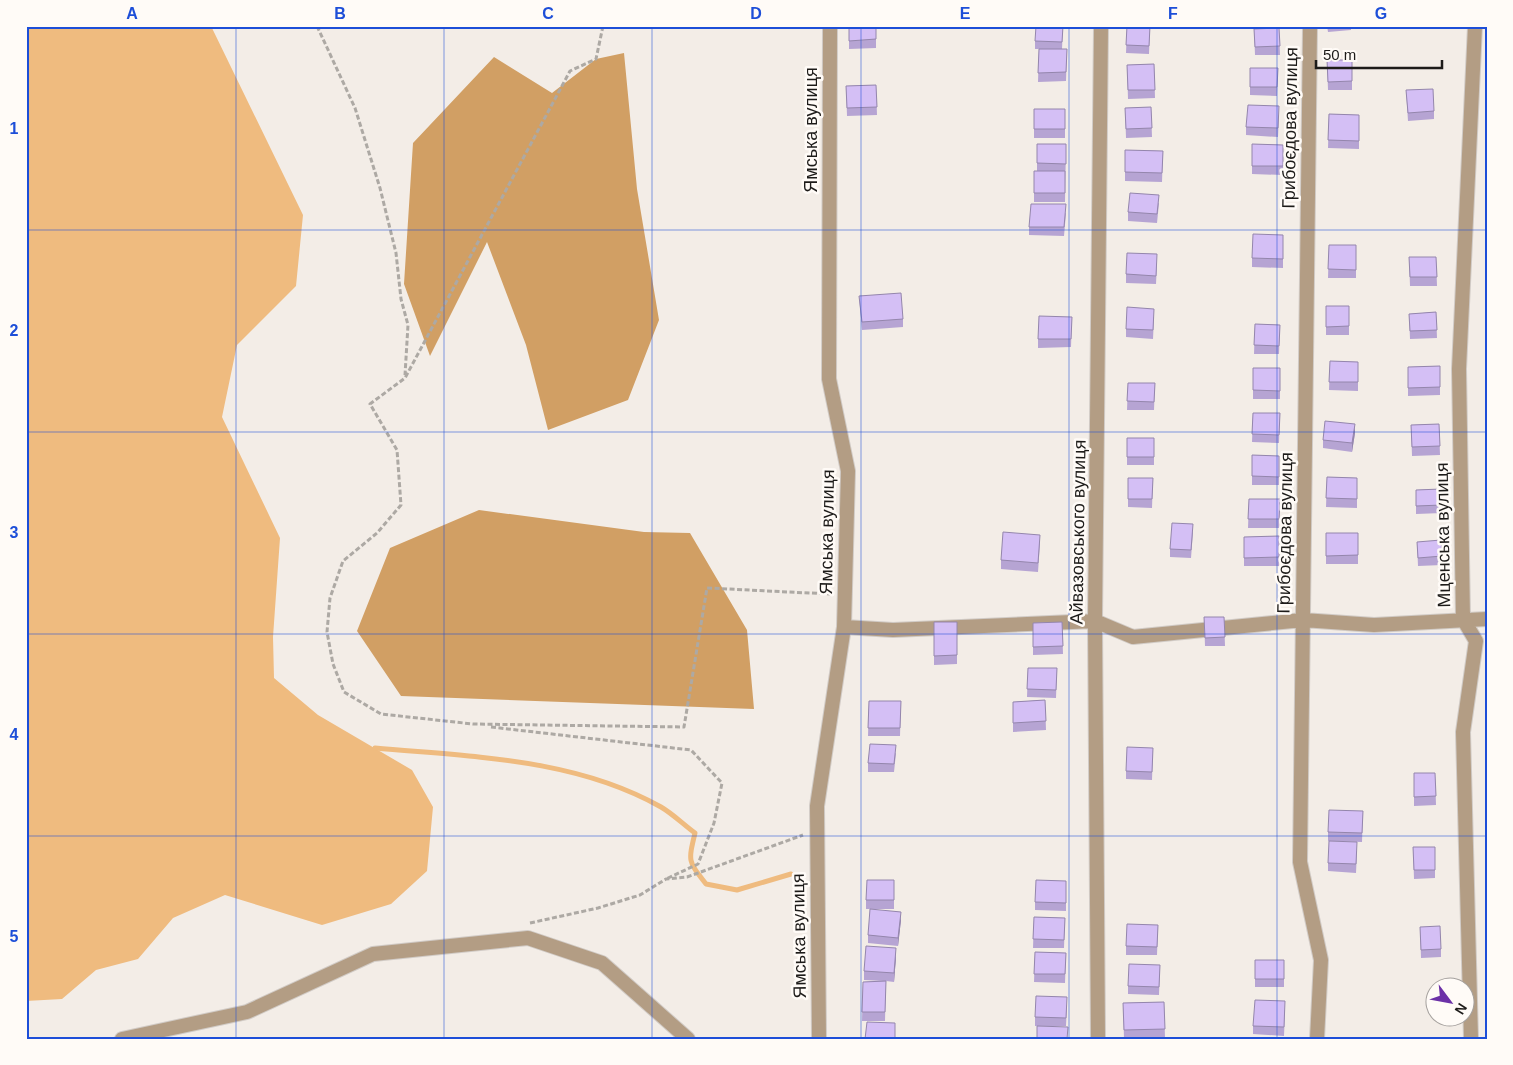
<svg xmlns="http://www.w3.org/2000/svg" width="1513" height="1065" viewBox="0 0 1513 1065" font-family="Arial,sans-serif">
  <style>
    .forest { fill: #d19f64 }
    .water { fill: #efbb7f }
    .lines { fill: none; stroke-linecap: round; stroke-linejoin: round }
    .stream { stroke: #efbb7f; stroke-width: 5 }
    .street-casing { stroke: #d1cbc6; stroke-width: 16 }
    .path { stroke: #ada9a4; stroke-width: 3; stroke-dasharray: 5 2.5; stroke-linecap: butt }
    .street { stroke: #b39d84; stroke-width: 14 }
    .wall { fill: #b6a4d3 }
    .shaded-wall { fill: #9486ac }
    .building { fill: #d4bff5; stroke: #9486ac }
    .grid { fill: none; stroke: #1d4ed8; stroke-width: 1; stroke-opacity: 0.55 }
    .labels { text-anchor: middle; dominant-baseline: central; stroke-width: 5; stroke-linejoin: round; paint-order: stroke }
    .street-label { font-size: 18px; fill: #1d1b19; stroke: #fffbf7 }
    .neatline { fill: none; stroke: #1d4ed8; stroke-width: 2 }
    .grid-label { font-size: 16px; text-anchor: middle; font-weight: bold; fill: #1d4ed8 }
  </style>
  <rect width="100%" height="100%" fill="#f3ede7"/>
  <path class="forest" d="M624,53L637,189L659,320L628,400L548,430L526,345L487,242L430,356L404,284L413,143L494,57L552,93L596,59Z
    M479,510L644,532L690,533L747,630L754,709L401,696L357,631L390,548Z"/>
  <path class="water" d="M26,26H211L303,215L296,286L237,345L222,417L280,538L273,637L274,678L318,715L412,770L433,807L427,871L391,904L322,925L225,895L173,918L138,959L96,970L62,999L26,1001Z"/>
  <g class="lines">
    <path class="stream" d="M375,748C472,757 574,758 661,807C673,814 684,825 695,833C688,862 688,861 706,884L737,890L791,874"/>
    <g class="street-casing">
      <path id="street" d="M1310,26L1300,862L1321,960L1317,1039
        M844,627L893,630L1095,621L1133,637L1303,620L1374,625L1487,619
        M122,1039L247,1012L373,954L528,938L602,963L688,1039
        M819,1039L817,806L844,627L848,471L829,379L830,26
        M1098,1039L1095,621L1101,26
        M1471,1039L1463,732L1476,641L1463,619L1459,369L1475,26"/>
    </g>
    <path class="path" d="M317,26L355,108L380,188L396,253L401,299L408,325L405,375
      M603,26L596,59L570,71L405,378L370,404L397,450L401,505L377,533L343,561L330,598L327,632L333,664L344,692L381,714L473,724L684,727L707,588L830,594
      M491,727L691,750L722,783L714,823L698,864L666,879
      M530,923L598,908L640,895L666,879L687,877L803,835"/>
    <use href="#street" class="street"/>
  </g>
  <path class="wall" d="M849,26H876V48L849,49Z
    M1063,26L1062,49H1067L1066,81L1038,82L1039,49H1035V41Z
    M1127,26H1150L1149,54L1126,53Z
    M1327,26H1351V30L1328,32Z
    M1402,26H1437V27L1402,29Z
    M1279,28L1280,55H1255L1254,29Z
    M1327,60H1352V90H1328Z
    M1154,64L1155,98L1128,99L1127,65Z
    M1250,68H1278L1277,96L1250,95Z
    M876,85L877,115L847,116L846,86Z
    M1406,90L1434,111V119L1408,121Z
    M1151,107L1152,137L1126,138L1125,108Z
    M1034,109H1065V138H1034Z
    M1329,114L1359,115V149L1328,148Z
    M1279,115L1278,137L1246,135V127Z
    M1037,144H1066L1065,202H1034V171H1037Z
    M1252,144L1283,145V175L1252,174Z
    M1125,150L1163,151L1162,182L1125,181Z
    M1159,203L1157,223L1128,221V212Z
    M1066,213L1064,236L1029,235V227Z
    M1283,235V268L1252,267V258Z
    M1329,245H1356V278H1328Z
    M1487,253V282H1486Z
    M1409,257H1436L1437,286H1410Z
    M1157,263L1156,284L1126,283V274Z
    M859,296L903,319V327L862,330Z
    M1326,306H1349V335H1326Z
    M1436,312L1437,338L1410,339L1409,314Z
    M1072,317L1071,347L1038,348V339Z
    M1154,317L1153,339L1126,337V329Z
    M1255,324L1280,325L1279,354H1254Z
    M1330,361L1358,362V391L1329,390Z
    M1440,366V395L1408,396V367Z
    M1253,368H1280V399H1253Z
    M1128,383H1155L1154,410H1127Z
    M1253,413H1280L1279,443L1252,442Z
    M1439,424L1440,455L1412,456L1411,425Z
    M1355,433L1352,452L1323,448V440Z
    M1127,438H1154V465H1127Z
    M1252,455L1279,456V485H1252Z
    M1327,477L1357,478V508L1326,507Z
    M1128,478H1153L1152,508L1128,507Z
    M1441,489L1442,513L1416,514V490Z
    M1249,499H1280L1279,528H1248Z
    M1193,532L1191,558L1170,557V549Z
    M1326,533H1358V564H1326Z
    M1279,536V566H1244V537Z
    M1417,542L1442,556V565L1418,566Z
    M1040,543L1038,572L1001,569V560Z
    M1204,617H1224L1225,646H1205Z
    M934,622H957V664L934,665Z
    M1062,622L1063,654L1033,655V623Z
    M1028,668H1057L1056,698L1027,697Z
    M1045,700L1046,730L1013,732V702Z
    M869,701H901L900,736H868Z
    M1153,748L1152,780L1126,779V771Z
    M896,753L894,772H868V763Z
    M1414,773H1435L1436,805L1414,806Z
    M1363,811L1362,842L1328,841V832Z
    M1413,847H1435V878L1414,879Z
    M1357,851L1356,873L1328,871V863Z
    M894,880V909H866V900Z
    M1066,881V911L1035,910V902Z
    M1034,917L1065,918L1064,948H1033Z
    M901,920L898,946L868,943V935Z
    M1158,925L1157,955H1126V946Z
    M1420,927L1441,949V957L1421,958Z
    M1035,952L1066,953L1065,983L1034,982Z
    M896,957L894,982L886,981L885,1021H862L863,982L883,981L864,980V971Z
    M1255,960H1284V987H1255Z
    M1160,965L1159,995L1128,994V986Z
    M1164,1002L1165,1038L1124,1039L1123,1003Z
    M1067,1005L1066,1026H1035V1017Z
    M1285,1010L1284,1036L1253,1034V1026Z"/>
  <path class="shaded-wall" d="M1355,424V433L1352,452V443Z
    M901,912V920L898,946V938Z
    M896,948V957L894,982V973Z"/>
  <path class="building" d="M849,26H876V39L849,41Z
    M1036,26H1063L1062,42L1035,41Z
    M1127,26H1150L1149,46L1126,45Z
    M1279,28L1280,46L1255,47L1254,29Z
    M1039,49H1067L1066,72L1038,73Z
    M1327,60H1352V81L1328,82Z
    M1154,64L1155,90H1128L1127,65Z
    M1250,68H1278L1277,87H1250Z
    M876,85L877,107L847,108L846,86Z
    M1433,89L1434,111L1408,113L1406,90Z
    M1248,105L1279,106L1278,128L1246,127Z
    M1151,107L1152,128L1126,129L1125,108Z
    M1034,109H1065V129H1034Z
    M1329,114L1359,115V141L1328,140Z
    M1037,144H1066V164L1037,163Z
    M1252,144L1283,145V166H1252Z
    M1125,150L1163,151L1162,173L1125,172Z
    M1034,171H1065V193H1034Z
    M1130,193L1159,195L1157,214L1128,212Z
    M1031,204H1066L1064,227H1029Z
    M1253,234L1283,235V259L1252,258Z
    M1329,245H1356V270L1328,269Z
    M1127,253L1157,254L1156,276L1126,274Z
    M1487,253V274H1486Z
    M1409,257H1436L1437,277H1410Z
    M901,293L903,319L862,322L859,296Z
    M1326,306H1349V326L1326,327Z
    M1127,307L1154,309L1153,330L1126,329Z
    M1436,312L1437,330L1410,331L1409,314Z
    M1039,316L1072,317L1071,339H1038Z
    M1255,324L1280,325L1279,346L1254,345Z
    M1330,361L1358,362V382H1329Z
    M1440,366V387L1408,388V367Z
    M1253,368H1280V391L1253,390Z
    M1128,383H1155L1154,402L1127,401Z
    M1253,413H1280L1279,435L1252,434Z
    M1325,421L1355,424L1352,443L1323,440Z
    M1439,424L1440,446L1412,447L1411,425Z
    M1127,438H1154V457H1127Z
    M1486,445H1487V468H1486Z
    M1252,455L1279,456V477L1252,476Z
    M1327,477L1357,478V499L1326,498Z
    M1486,477H1487V503H1486Z
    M1128,478H1153L1152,499H1128Z
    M1441,489L1442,505L1416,506V490Z
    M1249,499H1280L1279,519H1248Z
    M1172,523L1193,524L1191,550L1170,549Z
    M1003,532L1040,535L1038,563L1001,560Z
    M1326,533H1358V555L1326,556Z
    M1279,536V557L1244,558V537Z
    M1441,540L1442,556L1418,558L1417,542Z
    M1204,617H1224L1225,637L1205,638Z
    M934,622H957V655L934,656Z
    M1062,622L1063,646L1033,647V623Z
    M1028,668H1057L1056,690L1027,689Z
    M1045,700L1046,721L1013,723V702Z
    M869,701H901L900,728H868Z
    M870,744L896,745L894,764L868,763Z
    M1127,747L1153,748L1152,772L1126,771Z
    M1414,773H1435L1436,796L1414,797Z
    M1329,810L1363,811L1362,833L1328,832Z
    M1329,841L1357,842L1356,864L1328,863Z
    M1413,847H1435V870H1414Z
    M867,880H894V900H866Z
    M1036,880L1066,881V903L1035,902Z
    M870,909L901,912L898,938L868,935Z
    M1034,917L1065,918L1064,940L1033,939Z
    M1127,924L1158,925L1157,947L1126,946Z
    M1440,926L1441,949L1421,950L1420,927Z
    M866,946L896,948L894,973L864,971Z
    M1035,952L1066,953L1065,974H1034Z
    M1255,960H1284V979H1255Z
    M1129,964L1160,965L1159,987L1128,986Z
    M886,981L885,1012H862L863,982Z
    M1036,996L1067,997L1066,1018L1035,1017Z
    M1255,1000L1285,1001L1284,1027L1253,1026Z
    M1164,1002L1165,1029L1124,1030L1123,1003Z
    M867,1022L895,1023V1039H865Z
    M1037,1026L1068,1027L1067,1039H1037Z"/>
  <path class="grid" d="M236,26V1039M444,26V1039M652,26V1039M861,26V1039M1069,26V1039M1277,26V1039M26,230H1487M26,432H1487M26,634H1487M26,836H1487"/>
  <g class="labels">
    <g class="street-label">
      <text transform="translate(1290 128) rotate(-89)">Грибоєдова вулиця</text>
      <text transform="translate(811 130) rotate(-90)">Ямська вулиця</text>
      <text transform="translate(827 532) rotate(-89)">Ямська вулиця</text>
      <text transform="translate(1078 532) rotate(-89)">Айвазовського вулиця</text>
      <text transform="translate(1285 533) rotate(-89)">Грибоєдова вулиця</text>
      <text transform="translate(1443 535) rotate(-91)">Мценська вулиця</text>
      <text transform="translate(799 936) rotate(-91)">Ямська вулиця</text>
    </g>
  </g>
  <rect width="1513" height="1065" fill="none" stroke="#fffbf7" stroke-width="55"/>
  <g transform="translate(1450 1002) rotate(122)"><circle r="24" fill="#fffbf7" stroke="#a5a19e"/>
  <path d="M0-4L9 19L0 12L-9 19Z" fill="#6c31a7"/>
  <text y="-8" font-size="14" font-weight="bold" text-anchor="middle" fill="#1d1b19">N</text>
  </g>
  <path d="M1316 60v8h126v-8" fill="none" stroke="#1d1b19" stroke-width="2.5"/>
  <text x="1323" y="60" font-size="15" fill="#1d1b19" stroke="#fffbf7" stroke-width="4" paint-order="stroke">50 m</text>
  <rect x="28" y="28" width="1458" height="1010" class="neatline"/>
  <g class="grid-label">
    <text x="132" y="19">A</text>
    <text x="340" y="19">B</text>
    <text x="548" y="19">C</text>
    <text x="756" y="19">D</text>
    <text x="965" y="19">E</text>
    <text x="1173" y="19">F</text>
    <text x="1381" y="19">G</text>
    <text x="14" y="134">1</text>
    <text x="14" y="336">2</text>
    <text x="14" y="538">3</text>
    <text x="14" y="740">4</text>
    <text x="14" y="942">5</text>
  </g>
</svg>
